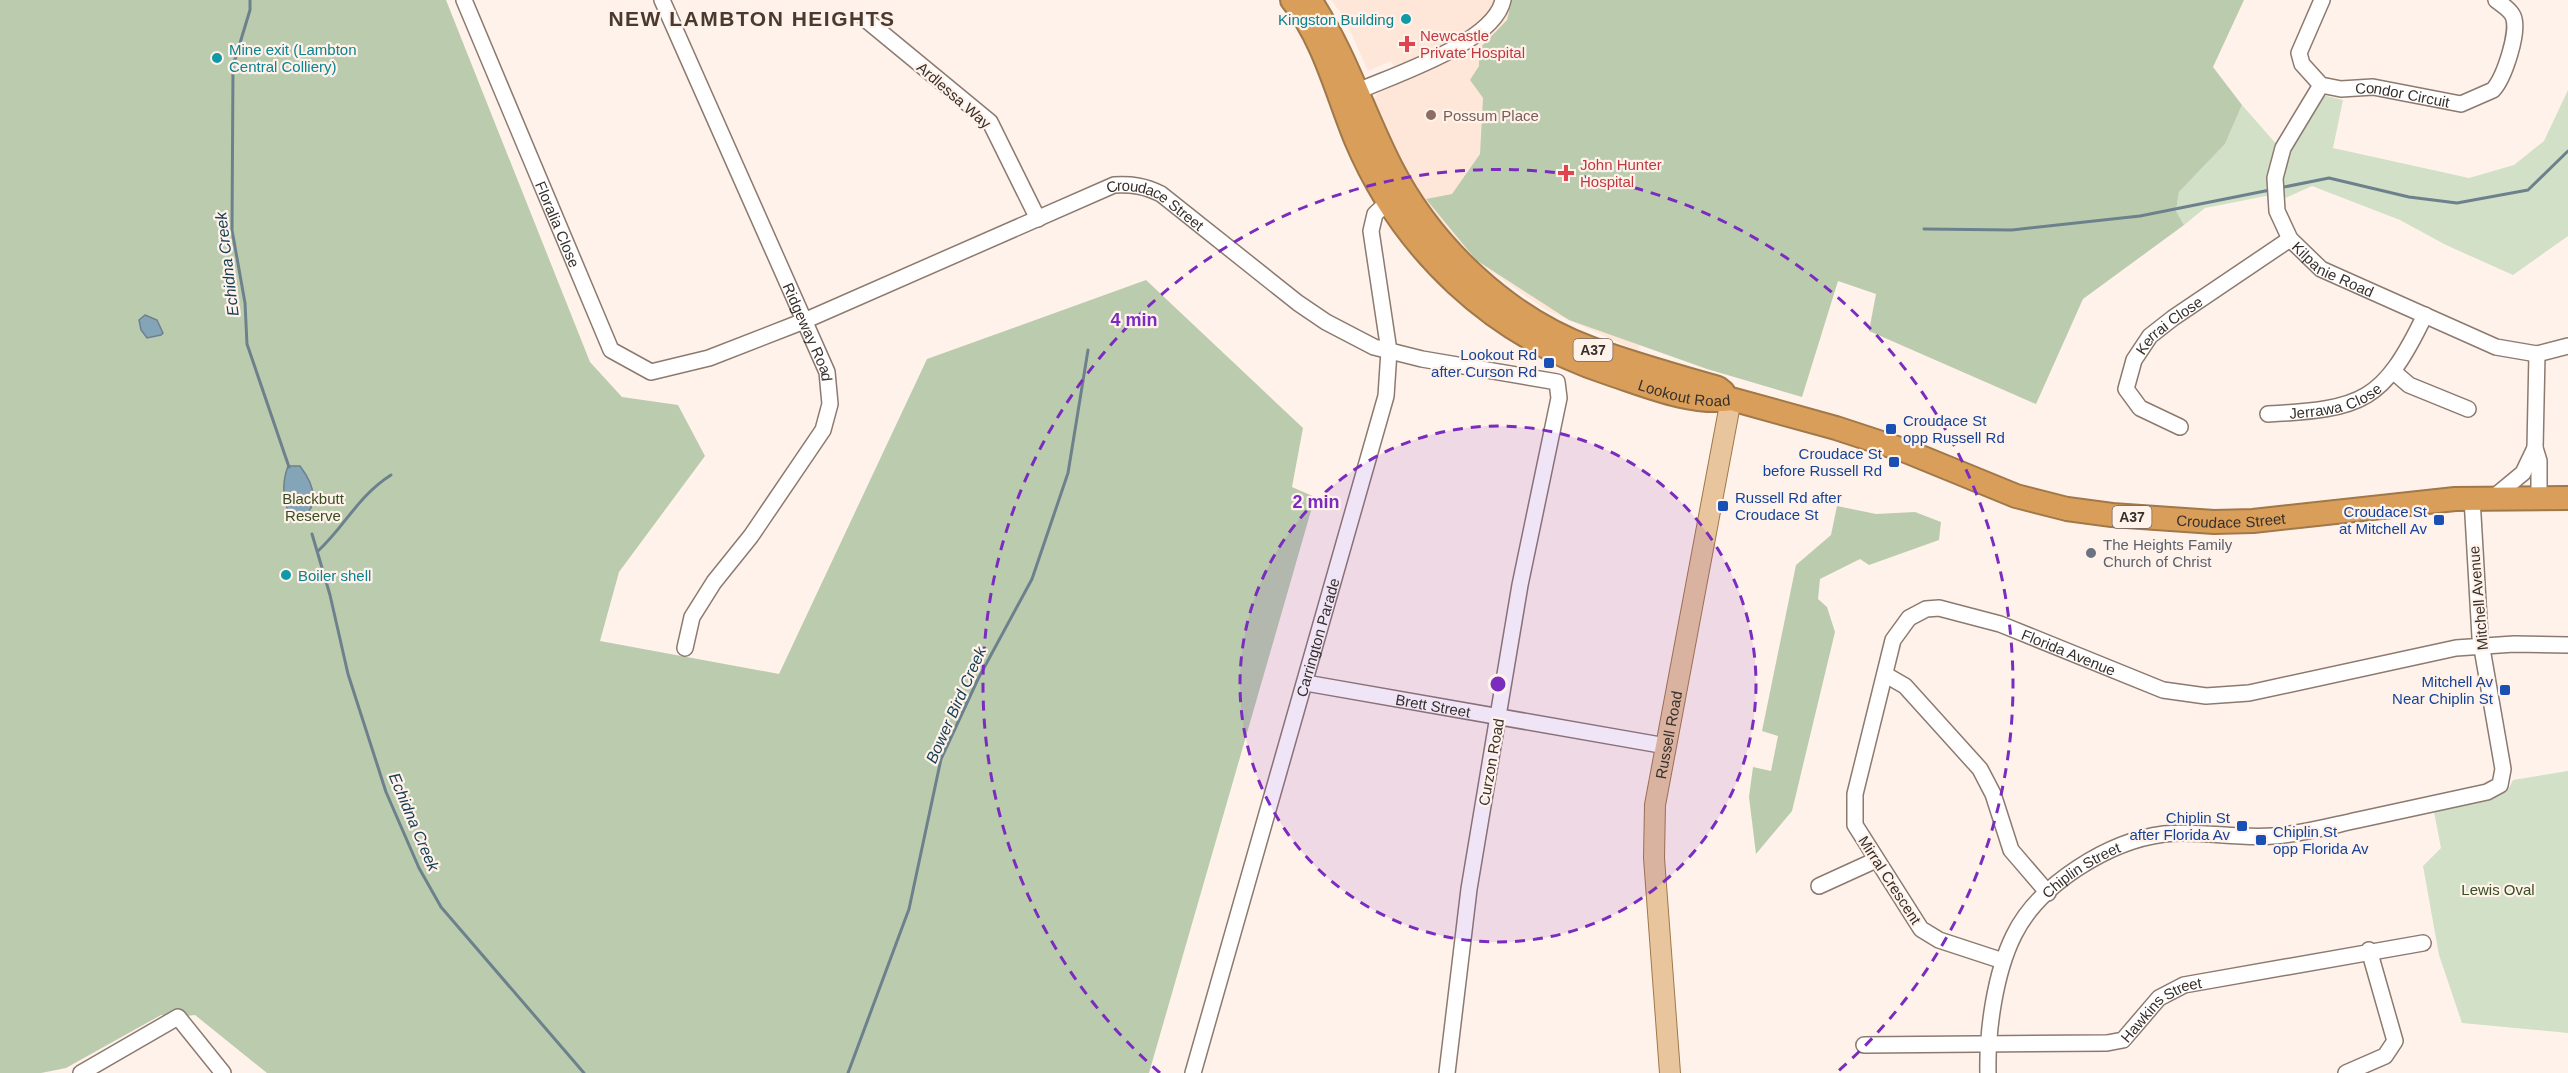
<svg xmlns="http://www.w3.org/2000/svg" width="2568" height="1073" viewBox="0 0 2568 1073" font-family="Arial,sans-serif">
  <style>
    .built { fill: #fee7d9 }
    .green { fill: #d1e0c6 }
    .forest { fill: #bbccae }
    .water { fill: #84a4b8; stroke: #6d818d; stroke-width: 1.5 }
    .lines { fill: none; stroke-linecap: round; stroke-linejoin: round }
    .stream { stroke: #6d818d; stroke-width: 3 }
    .minor-casing { stroke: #8c7a6f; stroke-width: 18 }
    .major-casing { stroke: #a07849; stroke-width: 22 }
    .highway-casing { stroke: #a07849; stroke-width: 26 }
    .minor { stroke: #fff; stroke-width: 15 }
    .major { stroke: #e8c59c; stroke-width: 20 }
    .highway { stroke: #d99f5a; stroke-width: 22 }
    .ring { fill: none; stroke: #7b2cbf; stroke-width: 3; stroke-dasharray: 10 8 }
    .culture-dot { fill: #0f9aa8; stroke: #fff2ea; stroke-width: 2 }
    .health-dot { fill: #e0444e; stroke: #fff2ea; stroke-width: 2 }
    .education-dot { fill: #8d6e63; stroke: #fff2ea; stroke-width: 2 }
    .transit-dot { fill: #1a4fb4; stroke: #fff2ea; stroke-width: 2 }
    .worship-dot { fill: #6b7280; stroke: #fff2ea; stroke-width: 2 }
    .labels { text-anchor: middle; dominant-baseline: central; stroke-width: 4.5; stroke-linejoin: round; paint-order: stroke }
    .shield { fill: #fff2ea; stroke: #736a64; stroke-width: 1.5 }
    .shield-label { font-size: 14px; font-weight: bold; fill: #372f2a }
    .culture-label { font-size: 15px; fill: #0d838f; stroke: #fff2ea; text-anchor: start }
    .health-label { font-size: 15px; fill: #be3a42; stroke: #fff2ea; text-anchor: start }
    .street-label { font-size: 15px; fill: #372f2a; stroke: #fff2ea }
    .education-label { font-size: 15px; fill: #785e54; stroke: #fff2ea; text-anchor: start }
    .transit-label { font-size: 15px; fill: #164399; stroke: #fff2ea; text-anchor: end }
    .park-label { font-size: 15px; fill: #374e21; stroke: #fff2ea }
    .worship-label { font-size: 15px; fill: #5b616d; stroke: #fff2ea; text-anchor: start }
    .water-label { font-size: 16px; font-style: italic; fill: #123d53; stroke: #fff2ea }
    .district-label { font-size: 21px; font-weight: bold; letter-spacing: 1.5px; fill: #49392f; stroke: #fff2ea }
    .centre { fill: #7b2cbf; stroke: #fff2ea; stroke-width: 3 }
    .ring-label { font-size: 18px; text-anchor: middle; font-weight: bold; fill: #7b2cbf; stroke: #fff2ea; stroke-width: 4.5; stroke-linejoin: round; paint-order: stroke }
  </style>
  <rect width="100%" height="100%" fill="#fff2ea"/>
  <path class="built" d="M1331,0H1744L1680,194L1638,351L1546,310L1483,266L1453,237L1424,201L1396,152L1373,102L1378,91L1400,81L1391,61L1368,71L1344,17Z"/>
  <path class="green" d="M2568,90V236L2513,275L2446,245L2400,220L2312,186L2281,200L2280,169L2288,150L2319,94L2343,100L2333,148L2469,178L2514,165L2544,141Z
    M2242,105L2278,146L2271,195L2205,208L2184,225L2176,211L2179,192L2225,144Z
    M2568,771V1033L2462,1023L2439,955L2423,866L2441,848L2434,812L2499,796L2508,790L2513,780Z"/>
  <path class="forest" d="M0,0H446L590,362L622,397L678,405L705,456L619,572L600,641L779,674L927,359L1146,280L1303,428L1292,487L1315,497L1149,1073H267L195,1015L178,1017L161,1015L66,1068L41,1073H0Z
    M1512,0H2244L2213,67L2242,105L2225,144L2179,192L2176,211L2184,225L2083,299L2036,404L1869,331L1876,294L1838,281L1802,397L1707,369L1569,320L1476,260L1426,199L1452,194L1480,154L1483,98L1470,80L1479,66V49L1507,20Z
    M1837,506L1876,514L1915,512L1941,522L1939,540L1869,565L1860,559L1820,579L1818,599L1827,607L1835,632L1792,811L1756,854L1749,797L1753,767L1771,771L1778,736L1762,731L1796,565L1831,535Z"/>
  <path class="water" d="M145,315L157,320L163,333L161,335L147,338L141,330L139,320Z
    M288,466H300C316,487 322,511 293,522C283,504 281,485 288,466Z"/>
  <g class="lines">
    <path class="stream" d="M250,0V10L233,66L232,230L245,303L247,344L289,467
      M2279,188L2329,178L2409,197L2457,203L2528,190L2568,151
      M1924,229L2012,230L2140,216L2270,190
      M312,534L330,595L348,674L386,792L419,868L441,907L584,1073
      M318,551C345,526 358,496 391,475
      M848,1073L909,909L941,759L978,679L1032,579L1068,473L1088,350"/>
    <g class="minor-casing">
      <g id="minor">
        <path id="s1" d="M464,0L611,350L651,372L709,358L804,321L1114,185C1132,184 1145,186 1161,194L1298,303L1326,322L1374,347L1422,359L1557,382L1559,398L1520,585L1469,889L1447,1073"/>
        <path id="s2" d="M662,0L827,372L830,404L823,430L751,536L714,582L692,617L685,648"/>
        <path id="s3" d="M2322,0L2299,53L2302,64L2321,85L2341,89L2373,87L2461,104L2493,90C2504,78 2520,31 2513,16C2510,9 2502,5 2496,0"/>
        <path d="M865,19L990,122L1038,219"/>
        <path id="s4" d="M2321,85L2283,148L2275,178L2277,211L2290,239L2321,269L2496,347L2537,354"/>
        <path d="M1351,94C1390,76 1494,44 1503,0"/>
        <path d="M2394,372L2409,385L2468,409"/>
        <path id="s5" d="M2268,414C2363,409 2383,402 2425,315"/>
        <path id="s6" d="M2180,427L2140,408L2126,389L2134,360L2150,336L2173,318L2290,239"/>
        <path d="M2494,497L2523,473L2535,448"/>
        <path d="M2539,498V461L2535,448L2537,354L2568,346"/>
        <path d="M1886,675L1905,686L1980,769L1993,794L2011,850L2048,893"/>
        <path id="s7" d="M1306,683L1666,746"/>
        <path d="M1819,886L1876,860"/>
        <path id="s8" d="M2003,961L1939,940L1921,929L1855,825V794L1893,640L1909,618L1926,609L1939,608L2000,624L2163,690L2206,696L2249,693L2456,648L2514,644L2568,645"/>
        <path id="s9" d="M1864,1045L2107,1043L2123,1040L2159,998L2184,985L2423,943"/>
        <path d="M81,1073L178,1017L223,1073"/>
        <path id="s10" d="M1193,1073L1386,396L1389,351L1371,231L1375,214L1388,202"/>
        <path id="s11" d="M1988,1073C1987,1031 1995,973 2014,935C2039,884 2109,841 2164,834C2200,830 2236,839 2273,836C2302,834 2330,826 2358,820C2401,811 2444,801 2487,792L2500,785L2503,769L2480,637L2472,498"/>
        <path d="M2346,1073L2385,1056L2395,1041L2369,950"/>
      </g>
    </g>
    <g class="major-casing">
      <g id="major">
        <path id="s12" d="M1670,1073L1654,858L1655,805L1731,399"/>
      </g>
    </g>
    <g class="highway-casing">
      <g id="highway">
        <path id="s13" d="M1292,0C1324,39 1337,94 1356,140C1403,251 1493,335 1608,373C1645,385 1691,405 1731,399L1836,428L1906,451L2016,496L2067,509L2112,515L2214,522L2253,521L2455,499L2568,498"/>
        <path d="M1310,0C1346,55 1362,110 1391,167C1432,247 1507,318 1592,349C1633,364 1676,376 1718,388L1723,392"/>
      </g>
    </g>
    <use href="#minor" class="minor"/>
    <use href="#major" class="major"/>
    <use href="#highway" class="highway"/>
  </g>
  <circle cx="1498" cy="684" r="258" fill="#7b2cbf" fill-opacity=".12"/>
  <g class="ring">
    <circle cx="1498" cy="684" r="258"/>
    <path d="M1160 1073A515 515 0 1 1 1836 1073"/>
  </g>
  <g class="culture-dot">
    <circle cx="1406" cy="19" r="6"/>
    <circle cx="217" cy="58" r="6"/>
    <circle cx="286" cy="575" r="6"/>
  </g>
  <g class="health-dot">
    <path d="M1404 35h6v6h6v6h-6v6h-6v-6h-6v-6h6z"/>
    <path d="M1563 164h6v6h6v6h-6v6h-6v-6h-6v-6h6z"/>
  </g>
  <circle class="education-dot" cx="1431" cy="115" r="6"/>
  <g class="transit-dot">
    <rect x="1543" y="357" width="12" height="12" rx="3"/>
    <rect x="1885" y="423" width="12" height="12" rx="3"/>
    <rect x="1888" y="456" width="12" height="12" rx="3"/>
    <rect x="1717" y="500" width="12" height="12" rx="3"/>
    <rect x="2433" y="514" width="12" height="12" rx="3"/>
    <rect x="2499" y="684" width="12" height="12" rx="3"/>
    <rect x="2236" y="820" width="12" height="12" rx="3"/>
    <rect x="2255" y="834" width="12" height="12" rx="3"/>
  </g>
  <circle class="worship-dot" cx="2091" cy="553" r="6"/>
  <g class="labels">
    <g class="shield">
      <rect x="1573.5" y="339" width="39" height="22" rx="4.5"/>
      <rect x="2112.5" y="506" width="39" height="22" rx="4.5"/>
    </g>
    <g class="shield-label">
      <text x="1593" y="350">A37</text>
      <text x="2132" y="517">A37</text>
    </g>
    <g class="culture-label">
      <text x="1394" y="19" text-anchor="end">Kingston Building</text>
      <text x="229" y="49">Mine exit (Lambton<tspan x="229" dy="17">Central Colliery)</tspan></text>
      <text x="298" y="575">Boiler shell</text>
    </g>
    <g class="health-label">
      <text x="1420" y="35">Newcastle<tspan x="1420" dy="17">Private Hospital</tspan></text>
      <text x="1580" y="164">John Hunter<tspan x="1580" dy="17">Hospital</tspan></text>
    </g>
    <g class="street-label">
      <text transform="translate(954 95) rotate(41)">Ardlessa Way</text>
      <text stroke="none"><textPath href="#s3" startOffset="180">Condor Circuit</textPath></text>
      <text stroke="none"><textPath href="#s1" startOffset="972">Croudace Street</textPath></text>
      <text stroke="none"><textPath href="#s1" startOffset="243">Floralia Close</textPath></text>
      <text stroke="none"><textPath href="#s4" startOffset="222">Kilpanie Road</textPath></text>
      <text stroke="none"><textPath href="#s6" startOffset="148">Kerrai Close</textPath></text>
      <text stroke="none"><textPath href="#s2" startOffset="363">Ridgeway Road</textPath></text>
      <text stroke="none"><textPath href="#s13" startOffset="588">Lookout Road</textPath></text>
      <text stroke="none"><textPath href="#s5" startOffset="69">Jerrawa Close</textPath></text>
      <text stroke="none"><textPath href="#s13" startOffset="1154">Croudace Street</textPath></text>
      <text transform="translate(2478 598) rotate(-95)">Mitchell Avenue</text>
      <text stroke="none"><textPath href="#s10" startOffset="453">Carrington Parade</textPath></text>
      <text stroke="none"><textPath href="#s8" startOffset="598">Florida Avenue</textPath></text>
      <text stroke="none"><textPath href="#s7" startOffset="129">Brett Street</textPath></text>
      <text stroke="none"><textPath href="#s12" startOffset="340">Russell Road</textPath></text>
      <text transform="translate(1491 762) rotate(-80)">Curzon Road</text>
      <text stroke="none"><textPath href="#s11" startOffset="237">Chiplin Street</textPath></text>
      <text transform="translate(1890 880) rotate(57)">Mirral Crescent</text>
      <text stroke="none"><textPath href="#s9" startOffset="310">Hawkins Street</textPath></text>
    </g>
    <g class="education-label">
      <text x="1443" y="115">Possum Place</text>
    </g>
    <g class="transit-label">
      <text x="1537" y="354">Lookout Rd<tspan x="1537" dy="17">after Curson Rd</tspan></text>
      <text x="1903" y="420" text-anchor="start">Croudace St<tspan x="1903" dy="17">opp Russell Rd</tspan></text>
      <text x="1882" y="453">Croudace St<tspan x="1882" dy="17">before Russell Rd</tspan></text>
      <text x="1735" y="497" text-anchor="start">Russell Rd after<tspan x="1735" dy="17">Croudace St</tspan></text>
      <text x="2427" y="511">Croudace St<tspan x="2427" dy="17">at Mitchell Av</tspan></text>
      <text x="2493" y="681">Mitchell Av<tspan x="2493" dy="17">Near Chiplin St</tspan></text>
      <text x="2230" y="817">Chiplin St<tspan x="2230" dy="17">after Florida Av</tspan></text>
      <text x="2273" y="831" text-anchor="start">Chiplin St<tspan x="2273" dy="17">opp Florida Av</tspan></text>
    </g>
    <g class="park-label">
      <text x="313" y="498">Blackbutt<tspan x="313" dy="17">Reserve</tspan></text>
      <text x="2498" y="889">Lewis Oval</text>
    </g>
    <g class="worship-label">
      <text x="2103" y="544">The Heights Family<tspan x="2103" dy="17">Church of Christ</tspan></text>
    </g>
    <g class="water-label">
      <text transform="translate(227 264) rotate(-97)">Echidna Creek</text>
      <text transform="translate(956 705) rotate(-66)">Bower Bird Creek</text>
      <text transform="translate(414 822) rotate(67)">Echidna Creek</text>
    </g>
    <g class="district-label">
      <text x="752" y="18">NEW LAMBTON HEIGHTS</text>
    </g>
  </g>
  <circle cx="1498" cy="684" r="9" class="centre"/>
  <g class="ring-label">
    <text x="1134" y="326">4 min</text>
    <text x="1316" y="508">2 min</text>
  </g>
</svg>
